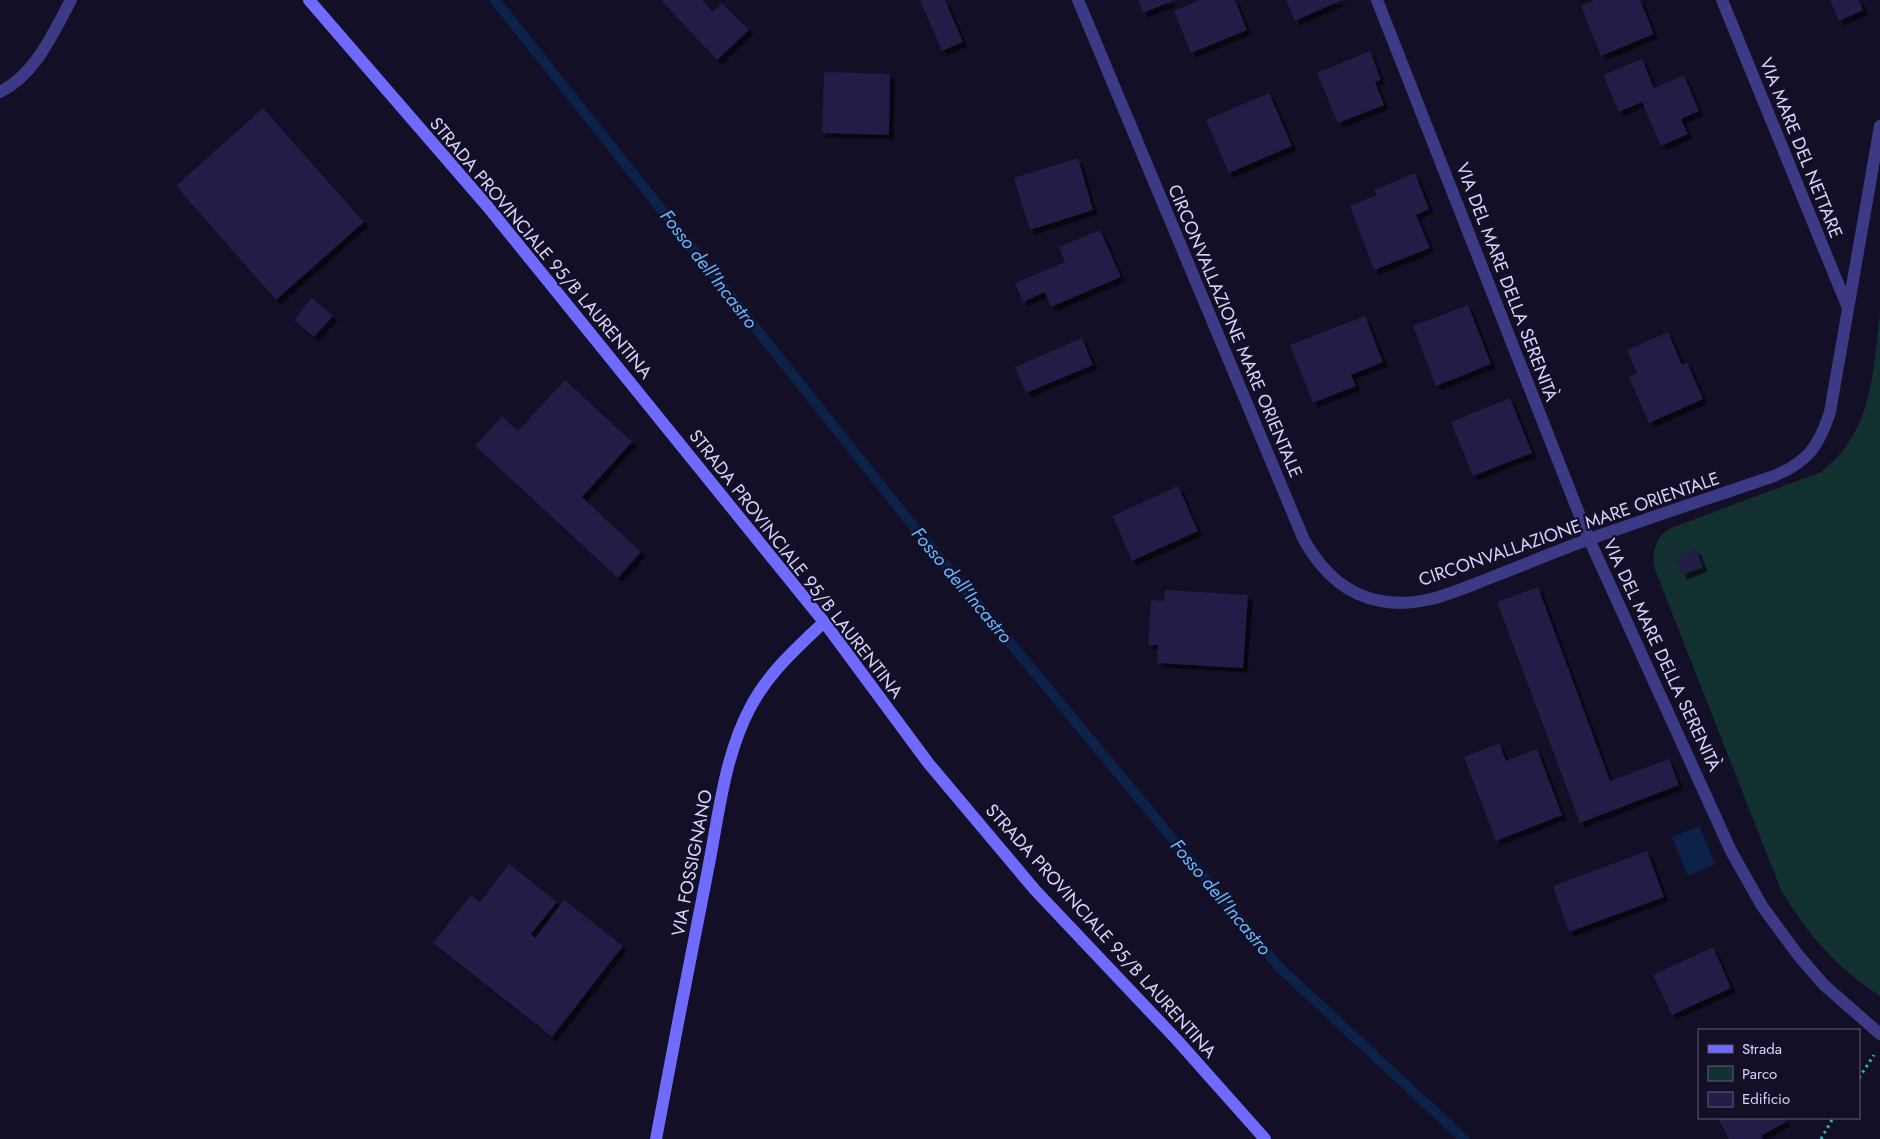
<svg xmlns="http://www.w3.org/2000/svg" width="1880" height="1139" viewBox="0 0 1880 1139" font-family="Jost,sans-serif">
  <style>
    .green { fill: #12302f; fill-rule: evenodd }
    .water { fill: #0c2248 }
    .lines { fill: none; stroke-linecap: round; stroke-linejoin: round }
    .stream { stroke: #0c2248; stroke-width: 10 }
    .building { fill: #241b47; filter: url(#shadow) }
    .path { stroke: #2fb8b0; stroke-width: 3; stroke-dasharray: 2.5 4; stroke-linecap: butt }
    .street { stroke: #3d3a85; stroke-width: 12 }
    .secondary { stroke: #6f6bff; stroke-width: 12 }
    .labels { text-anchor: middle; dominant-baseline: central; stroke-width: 4.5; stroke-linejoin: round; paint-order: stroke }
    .street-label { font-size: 18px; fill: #d9d4ff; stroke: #130f26 }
    .water-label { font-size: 19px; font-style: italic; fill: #62b6ff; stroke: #130f26 }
  </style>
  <defs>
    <filter id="shadow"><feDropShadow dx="4.5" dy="4.5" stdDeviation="0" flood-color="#0009"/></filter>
  </defs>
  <rect width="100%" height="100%" fill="#130f26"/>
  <path class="green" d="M1880,312V996C1837,968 1807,934 1781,890L1654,567C1652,550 1656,536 1671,528L1821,472C1873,433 1873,371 1880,312ZM1676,558L1703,567L1683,575Z"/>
  <path class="water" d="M1699,826L1715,864L1688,876L1672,837Z"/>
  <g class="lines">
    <path class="stream" d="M495,0L910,522L1278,966L1464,1139"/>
  </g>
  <path class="building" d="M661,0H702L713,12L722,3L749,30L717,60Z
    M920,0H945L963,42L942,51Z
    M1138,0H1175L1143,13Z
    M1200,0H1235L1247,30L1191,53L1174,11Z
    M1286,0H1342L1295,21Z
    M1593,0H1640L1654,34L1601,56L1581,6L1593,1Z
    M1830,0H1859L1863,10L1839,21Z
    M1370,51L1381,80L1375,82L1384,105L1338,123L1317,73Z
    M1642,59L1654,88L1684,75L1699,111L1681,119L1688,134L1661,146L1642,102L1619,112L1603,75Z
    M824,72L890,74L889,135L822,133Z
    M1269,93L1292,146L1229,173L1206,120Z
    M263,108L364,222L276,300L176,186Z
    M1078,158L1093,210L1030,230L1014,178Z
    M1415,173L1429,209L1416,215L1430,248L1374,270L1350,206L1377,195L1374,190Z
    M1100,230L1121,277L1051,307L1045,292L1023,302L1015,283L1065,262L1059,247Z
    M312,298L333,316L314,337L294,320Z
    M1468,305L1491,364L1436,386L1413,326Z
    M1365,316L1383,362L1351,375L1356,386L1313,403L1290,345Z
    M1668,332L1682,365L1687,362L1703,399L1649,423L1629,377L1637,373L1627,350Z
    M1082,338L1093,365L1026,393L1015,367Z
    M565,380L632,442L582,497L641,552L618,578L475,446L502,416L518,431Z
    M1510,398L1532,453L1473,476L1451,422Z
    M1178,486L1198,531L1132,561L1113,516Z
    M1696,549L1703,567L1683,575L1675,558Z
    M1538,587L1610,781L1669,759L1679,785L1580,823L1497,602Z
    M1165,590L1248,595L1243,668L1157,663L1158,645H1148L1151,600L1164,601Z
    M1499,743L1506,761L1537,749L1562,815L1496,841L1464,757Z
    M1647,851L1664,897L1569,932L1553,886Z
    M509,864L557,902L531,934L535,938L564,900L623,946L552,1037L433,943L471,895L480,902Z
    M1713,947L1731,988L1672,1015L1653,975Z
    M1718,1118H1784L1786,1122L1761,1136L1763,1139H1729Z"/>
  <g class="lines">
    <path class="path" d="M1859,1078L1874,1055
      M1821,1139L1833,1118"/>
    <path class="street" d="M1078,0L1304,540C1321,570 1345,595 1381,601C1421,609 1459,590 1495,576C1527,564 1558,550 1590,539C1651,517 1713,497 1774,476C1808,462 1819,446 1830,412L1880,126
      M1377,0L1589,539L1731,851L1762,906L1798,955L1824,985L1880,1034
      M1722,0L1848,308
      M0,92C36,74 53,33 71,0"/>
    <path class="secondary" d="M309,0L488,207L824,622L929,764L1035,890L1177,1040L1265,1139
      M656,1139C673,1047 691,956 709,864C719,812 725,755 750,708C768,673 796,649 824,622"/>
  </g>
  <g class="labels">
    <g class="street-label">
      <text transform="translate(1801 148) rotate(68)">VIA MARE DEL NETTARE</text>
      <text transform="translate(541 248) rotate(50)">STRADA PROVINCIALE 95/B LAURENTINA</text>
      <text transform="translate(1507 282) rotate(69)">VIA DEL MARE DELLA SERENITÀ</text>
      <text transform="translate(1235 331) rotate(67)">CIRCONVALLAZIONE MARE ORIENTALE</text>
      <text transform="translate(1569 529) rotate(-19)">CIRCONVALLAZIONE MARE ORIENTALE</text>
      <text transform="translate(796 564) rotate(52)">STRADA PROVINCIALE 95/B LAURENTINA</text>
      <text transform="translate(1662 655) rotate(65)">VIA DEL MARE DELLA SERENITÀ</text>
      <text transform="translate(692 863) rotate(-79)">VIA FOSSIGNANO</text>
      <text transform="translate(1101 931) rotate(48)">STRADA PROVINCIALE 95/B LAURENTINA</text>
    </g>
    <g class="water-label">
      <text transform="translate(709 269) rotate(52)">Fosso dell'Incastro</text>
      <text transform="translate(962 585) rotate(50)">Fosso dell'Incastro</text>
      <text transform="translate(1221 897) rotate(50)">Fosso dell'Incastro</text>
    </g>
  </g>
  <rect x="1698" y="1029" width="162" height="90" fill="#130f26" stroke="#625e7d"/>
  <rect x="1708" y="1045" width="25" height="8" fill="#6f6bff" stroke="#625e7d"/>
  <text x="1742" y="1054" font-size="15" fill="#d9d4ff">Strada</text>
  <rect x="1708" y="1066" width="25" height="15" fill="#12302f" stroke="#625e7d"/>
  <text x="1742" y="1079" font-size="15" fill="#d9d4ff">Parco</text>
  <rect x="1708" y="1092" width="25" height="15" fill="#241b47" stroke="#625e7d"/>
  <text x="1742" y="1104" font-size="15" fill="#d9d4ff">Edificio</text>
</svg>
